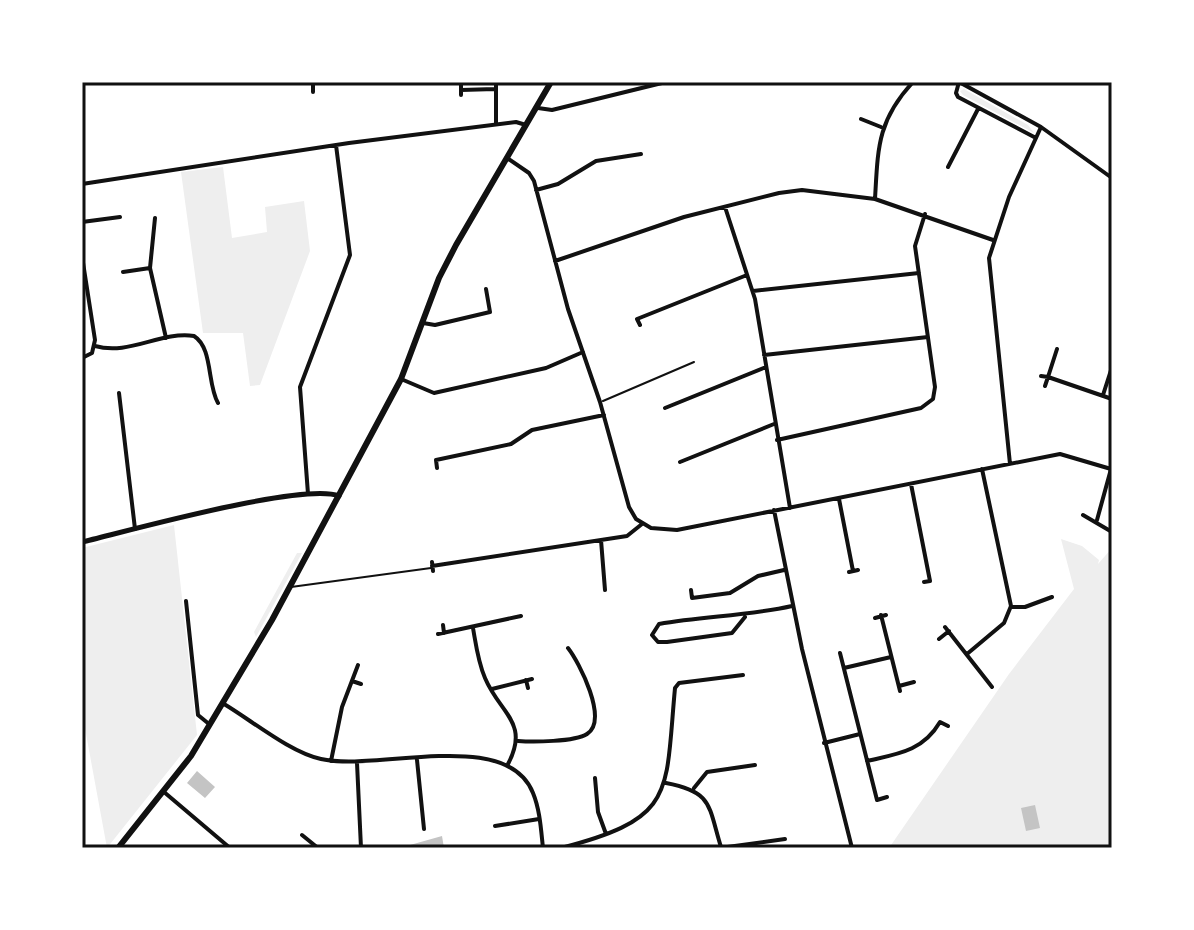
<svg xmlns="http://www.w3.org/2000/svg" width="1194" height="930" viewBox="0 0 1194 930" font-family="'Source Serif 4',serif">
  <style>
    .green { fill: #eee }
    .building { fill: #c4c4c4 }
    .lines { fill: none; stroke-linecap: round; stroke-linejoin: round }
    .service { stroke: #111; stroke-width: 2 }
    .minor { stroke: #111; stroke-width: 4 }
    .tertiary { stroke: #111; stroke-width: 5 }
    .trunk { stroke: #111; stroke-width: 6 }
    .neatline { fill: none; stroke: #111; stroke-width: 3 }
  </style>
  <rect width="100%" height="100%" fill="#fff"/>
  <path class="green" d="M964,89L1028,125L1034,133L963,95L960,91Z
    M223,167L232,238L267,232L265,207L304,201L310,251L260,385L250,386L243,333H203L181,172Z
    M174,525L197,735L107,848L82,712V548Z
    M1061,539L1082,546L1099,560L1098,564L1112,548V848H889L1009,674L1074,589Z
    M297,553H302L256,637L254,632Z"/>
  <path class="building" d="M197,771L215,787L205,798L187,783Z
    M1035,805L1040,828L1026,831L1021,808Z
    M442,836L444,848H411L410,845Z"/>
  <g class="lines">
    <path class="service" d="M603,401L694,362
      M291,587L431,568"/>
    <path class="minor" d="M461,82V95
      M496,82V124
      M959,82L1041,127L1112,178
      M959,82L956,93L958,97L1036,138
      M461,90L495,89
      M313,92V83L322,82
      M538,108L552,110L666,82
      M861,119L881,127
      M507,158L529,173L534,181L568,309L600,402L629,507L636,519L651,528L677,530L1060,454L1111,469
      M948,167L978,109
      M82,184L349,143L516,122L526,125
      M536,190L558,184L596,161L641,154
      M875,199C878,148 877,121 913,82
      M725,207L755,299L790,508
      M155,218L150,268L166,338
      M82,222L120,217
      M82,256L95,340L92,353L82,358
      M555,261L684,217L779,193L802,190L875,199L993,240
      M123,272L150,268
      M753,291L919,273
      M423,323L435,325L490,312L486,289
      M640,325L637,319L747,275
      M95,346C129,356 160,331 194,336C213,348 207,384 218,403
      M1057,349L1048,377L1112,399
      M764,355L928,337
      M1041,376L1048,377L1045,386
      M401,379L434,393L546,368L583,352
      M119,393L135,529
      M1103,395L1112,367
      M665,408L766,367
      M777,440L921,408L933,399L935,387L915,246L925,214
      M680,462L774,424
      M1010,464L989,258L1009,197L1041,127
      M437,468L436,460L511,444L532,430L604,415
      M911,484L930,581L924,582
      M308,494L300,387L350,255L336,145
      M839,499L853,571
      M774,510L802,649L852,848
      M1083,515L1112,532
      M1097,520L1111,469
      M601,540L605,590
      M432,562L433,571
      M432,566L627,536L642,524
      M849,572L858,570
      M691,590L692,598L730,593L758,576L784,570
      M186,601L198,715L209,724
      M1011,607H1025L1052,597
      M881,615L900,691
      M745,617L732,633L667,642H658L652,635L659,624C704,616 748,616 792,606
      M875,618L886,615
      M443,625L444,633
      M945,627L992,687
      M473,628C476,645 478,662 485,678C500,714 530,722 508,764
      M438,634L521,616
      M939,639L949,631
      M840,653L877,800L887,797
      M967,654L1004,623L1011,606L982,469
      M844,668L891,657
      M526,680L528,688
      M352,681L361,684
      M899,686L914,682
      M492,689L532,679
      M224,704C251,720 291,753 321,759C377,772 507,727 533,793C540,810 541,830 543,848
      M518,741C532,742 575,742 587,734C609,720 579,662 568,648
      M824,743L860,734
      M417,760L424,829
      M331,761L342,707L358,665
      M867,761C898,754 923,751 940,722L948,726
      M357,763L361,848
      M595,778L598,812L606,834
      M666,783C713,792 708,805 721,847
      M694,788L707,772L755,765
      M164,792L230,848
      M495,826L539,819
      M302,835L318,848
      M561,848C677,818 665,794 675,688L679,683L743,675
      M720,848L785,839"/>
    <path class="tertiary" d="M82,542C128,531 304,482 339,496"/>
    <path class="trunk" d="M118,848L191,756L272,620L401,379L439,278L456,245L551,82"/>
  </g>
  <rect width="1194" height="930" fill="none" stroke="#ffffff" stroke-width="168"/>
  <rect x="84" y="84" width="1026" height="762" class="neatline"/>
</svg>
